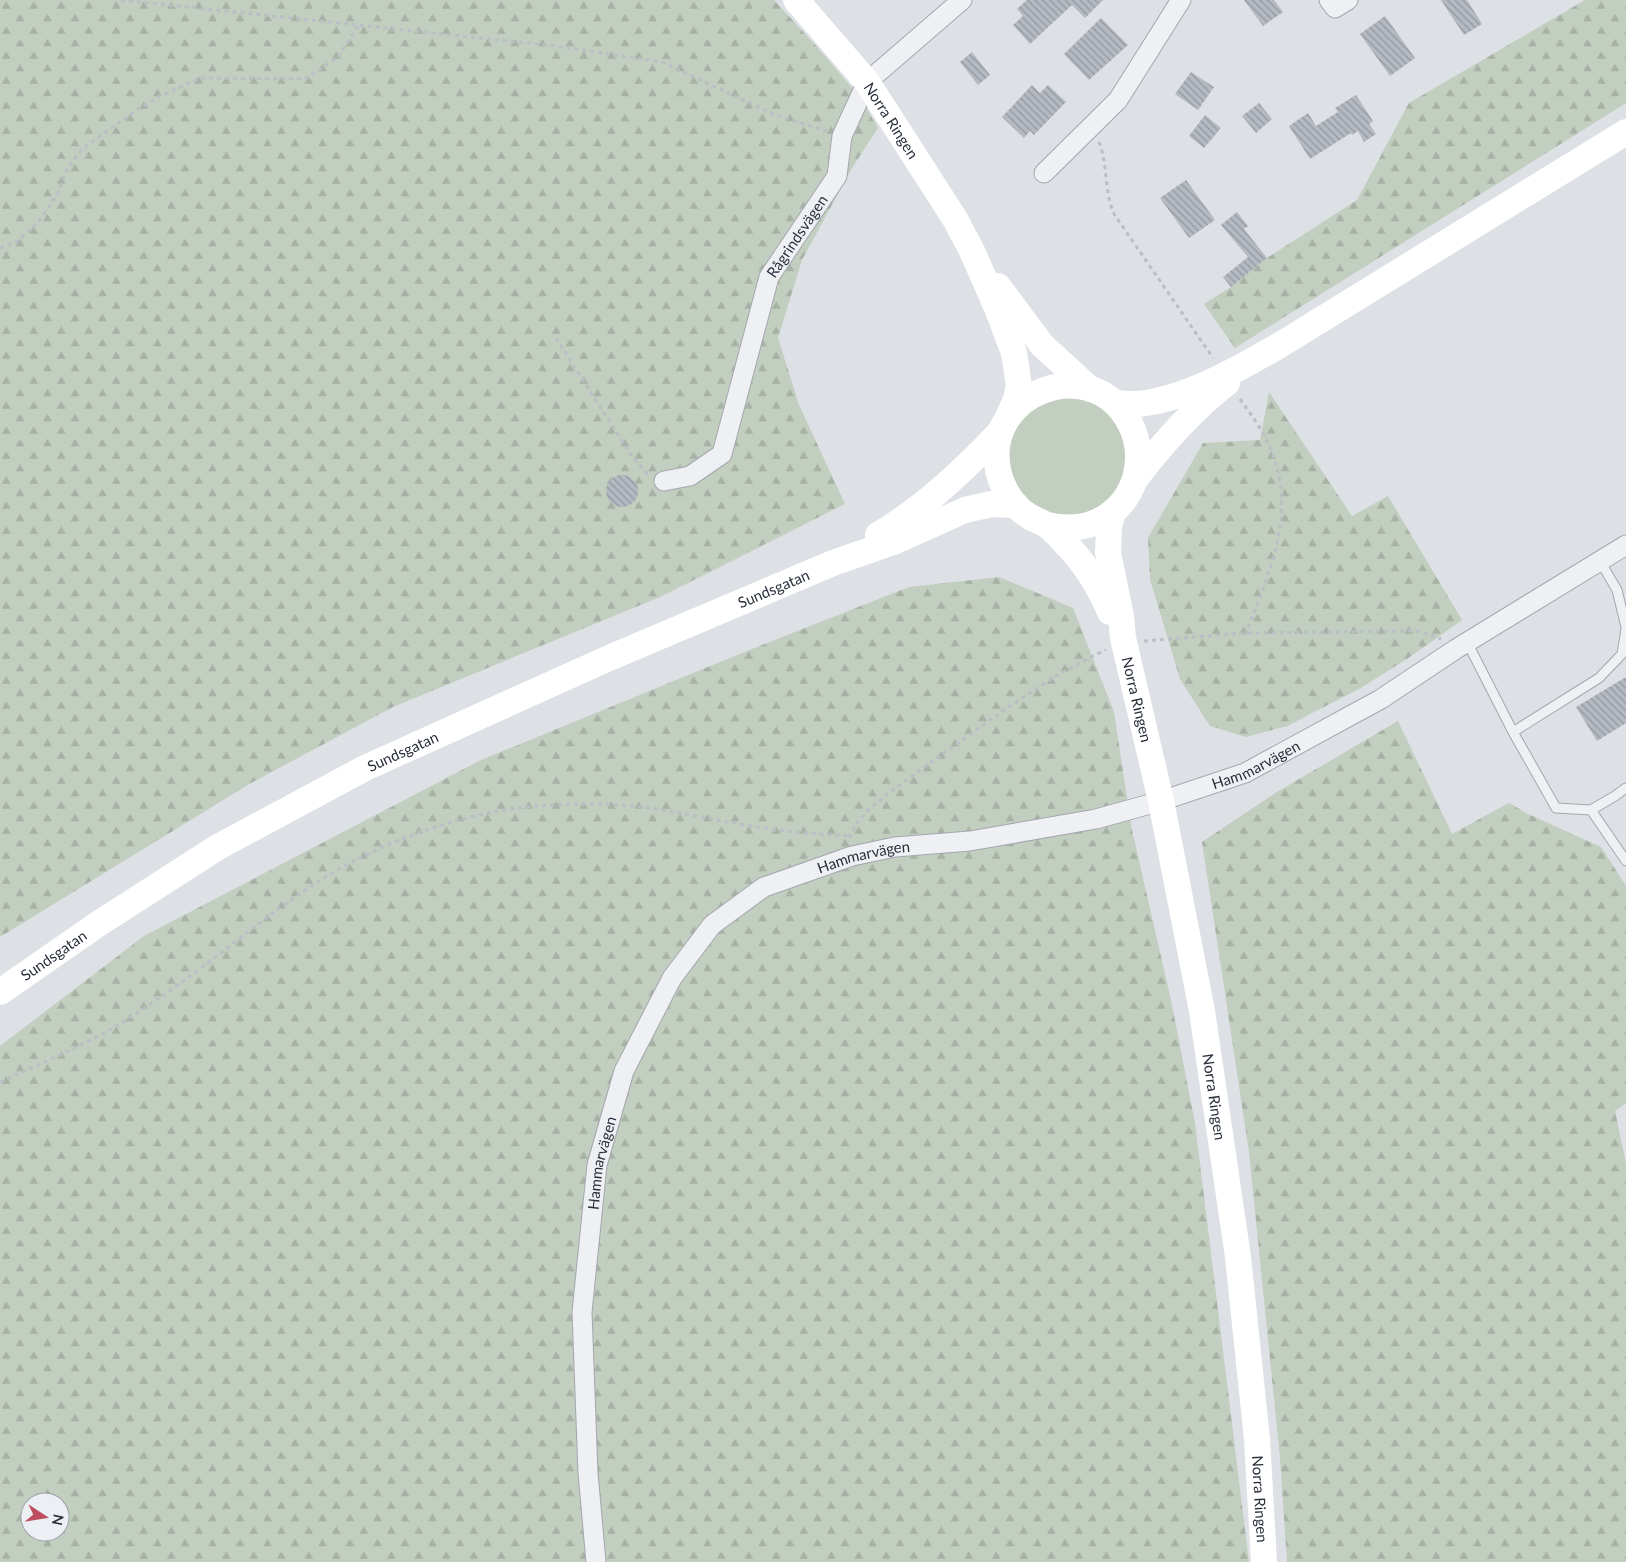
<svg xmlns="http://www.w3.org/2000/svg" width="1626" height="1562" viewBox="0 0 1626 1562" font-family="Lato,sans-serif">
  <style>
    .grass { fill: #c2cebf }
    .forest { fill: url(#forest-firs); fill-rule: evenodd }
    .building { fill: url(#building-back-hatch) }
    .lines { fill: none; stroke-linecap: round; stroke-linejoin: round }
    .service-casing { stroke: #a3a7ae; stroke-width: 11 }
    .minor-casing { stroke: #a3a7ae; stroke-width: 21 }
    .path { stroke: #bbbec4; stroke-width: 3; stroke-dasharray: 4 4; stroke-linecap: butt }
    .service { stroke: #eff0f4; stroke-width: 9 }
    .minor { stroke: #eff0f4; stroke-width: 19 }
    .secondary { stroke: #fff; stroke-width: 26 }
    .labels { text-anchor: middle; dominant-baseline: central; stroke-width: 4; stroke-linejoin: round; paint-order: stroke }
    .street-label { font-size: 15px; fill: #282e3a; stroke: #eceff3 }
  </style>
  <defs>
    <pattern id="forest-firs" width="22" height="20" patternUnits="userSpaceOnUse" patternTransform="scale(1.25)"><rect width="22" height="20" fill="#c2cebf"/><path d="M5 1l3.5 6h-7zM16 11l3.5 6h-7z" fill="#a7b1a5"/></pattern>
    <pattern id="building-back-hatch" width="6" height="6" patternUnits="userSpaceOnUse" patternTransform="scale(1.25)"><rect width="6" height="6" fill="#b5b9c1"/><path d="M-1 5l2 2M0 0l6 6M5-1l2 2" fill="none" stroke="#93979e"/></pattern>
  </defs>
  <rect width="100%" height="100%" fill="#dde0e5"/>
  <path class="grass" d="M1009 457a59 59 0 1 1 118 0a59 59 0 1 1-118 0Z"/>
  <path class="forest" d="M0,0H774L818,48L860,97L878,128L852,168L802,260L778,338L799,405L845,504L660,597L393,707L251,783L0,937Z
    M1585,0H1626V103L1235,348L1204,304L1231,287L1267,258L1357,200L1409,103Z
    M1269,392L1352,516L1388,496L1462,620L1407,659L1359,689L1287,726L1246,737L1210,726L1180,679L1150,579L1148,538L1203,443L1260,440Z
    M999,577L1073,608L1114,712L1132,830L1172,1005L1195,1123L1249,1562H0V1046L144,936L481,760L742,653L909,587ZM30,1502H60V1532H30Z
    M1398,721L1452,834L1509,803L1528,814L1601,847L1626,886V1103L1615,1111L1626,1164V1562H1287L1280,1458L1249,1152L1202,842L1277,792Z"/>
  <path class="building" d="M1027,0H1103L1085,18L1072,5L1030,44L1013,25L1023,16L1017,9Z
    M1244,0H1274L1283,12L1263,26Z
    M1441,0H1467L1482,24L1464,35Z
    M1385,16L1415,58L1390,76L1360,34Z
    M1101,18L1128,45L1089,80L1064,54Z
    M972,52L990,75L978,85L960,62Z
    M1191,72L1214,87L1198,110L1175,94Z
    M1032,85L1040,93L1048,85L1066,102L1034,135L1030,131L1024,138L1002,117Z
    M1356,95L1373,121L1369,124L1376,134L1364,142L1358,131L1352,135L1351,133L1310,159L1289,126L1308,113L1316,126L1338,112L1335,108Z
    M1259,103L1272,119L1256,133L1242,116Z
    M1205,115L1221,128L1204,148L1189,136Z
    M1186,180L1215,220L1189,238L1160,198Z
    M1237,212L1248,226L1244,229L1267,258L1231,287L1223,277L1248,257L1221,225Z
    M606 491a16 16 0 1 1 32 0a16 16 0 1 1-32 0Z
    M1626,677V723L1597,741L1576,707Z"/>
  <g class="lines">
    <g class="service-casing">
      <path id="service" d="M1600,561L1617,590L1626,627
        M1467,642L1513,732L1556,808L1591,810L1626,861
        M1513,732L1599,678L1622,654L1626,629
        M1591,810L1615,796L1626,788"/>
    </g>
    <g class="minor-casing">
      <g id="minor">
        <path d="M1329,0L1335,8L1348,0"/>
        <path d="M1044,173L1118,100L1181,0"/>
        <path id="s1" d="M664,481L690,476L722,454L769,277L837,176L842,136L867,82L962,0"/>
        <path id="s2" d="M596,1562L588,1473L582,1312L597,1165L624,1071L672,978L712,925L764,887L852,856L895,847L970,841L1096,819L1161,801L1245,773L1381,699L1456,649L1626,545"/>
      </g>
    </g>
    <path class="path" d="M121,0L556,46L662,62L775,115L827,131
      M1099,142C1108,165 1104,191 1114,214L1213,358
      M0,248L16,242L38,222L57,195L67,169L82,149L138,109L160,96L200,78L305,79L338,57L359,25
      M556,338L631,455L649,476
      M1240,399C1253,417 1266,435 1273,455C1296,518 1268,575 1246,633
      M1144,641L1246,633L1418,631L1441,639
      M849,838L857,823L868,810L898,786L1007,708L1056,676L1093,656L1106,650
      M0,1082C38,1065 77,1048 113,1028C132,1017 150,1004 168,992C216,959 261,919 310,887C372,845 461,812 536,806C568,804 601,803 633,806C679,811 725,823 771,829C797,833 823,834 850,836"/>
    <use href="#service" class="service"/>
    <use href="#minor" class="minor"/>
    <g class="secondary">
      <path id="s3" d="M796,0L867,82L955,219L972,251L997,308L1014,353L1019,386L1016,399L1009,415"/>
      <path d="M998,286L1042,345L1090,389"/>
      <path d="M1115,403C1125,404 1136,405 1146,403C1192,396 1240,368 1280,345L1626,132"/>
      <path d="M1136,478C1163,443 1192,410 1227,383"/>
      <path id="s4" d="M1113,512L1109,527L1108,553L1121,616L1123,638L1161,801L1202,1011L1238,1257L1257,1439L1264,1562"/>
      <path d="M1047,525C1061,528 1074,529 1088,525C1136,511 1152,454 1125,415C1085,356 989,393 997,463C999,483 1011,506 1029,516C1034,520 1041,521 1046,525C1053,529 1059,537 1065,543C1085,563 1099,586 1110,612"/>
      <path d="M878,535C925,507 964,470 1001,431"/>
      <path id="s5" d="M0,992L98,924L218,847L365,768L609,658L833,563L896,541L965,510L992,504L1016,505"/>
    </g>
  </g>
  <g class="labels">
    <g class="street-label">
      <text stroke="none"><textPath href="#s3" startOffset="154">Norra Ringen</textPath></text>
      <text stroke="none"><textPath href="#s1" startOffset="298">Rågrindsvägen</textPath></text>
      <text stroke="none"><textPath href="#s5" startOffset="875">Sundsgatan</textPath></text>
      <text stroke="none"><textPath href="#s4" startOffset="191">Norra Ringen</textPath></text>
      <text stroke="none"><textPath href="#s5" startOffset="470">Sundsgatan</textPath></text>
      <text stroke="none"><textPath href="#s2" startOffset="1241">Hammarvägen</textPath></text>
      <text stroke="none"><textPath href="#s2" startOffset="836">Hammarvägen</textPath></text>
      <text stroke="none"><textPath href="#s5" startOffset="65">Sundsgatan</textPath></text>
      <text stroke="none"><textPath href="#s4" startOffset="596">Norra Ringen</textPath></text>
      <text stroke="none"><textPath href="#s2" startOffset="401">Hammarvägen</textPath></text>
      <text stroke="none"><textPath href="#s4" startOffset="1001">Norra Ringen</textPath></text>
    </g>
  </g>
  <g transform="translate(45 1517) rotate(102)"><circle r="24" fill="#eceff3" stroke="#9ea2a9"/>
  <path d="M0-4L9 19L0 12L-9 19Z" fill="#be4e5d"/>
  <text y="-8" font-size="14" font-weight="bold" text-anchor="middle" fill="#282e3a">N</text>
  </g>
</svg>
